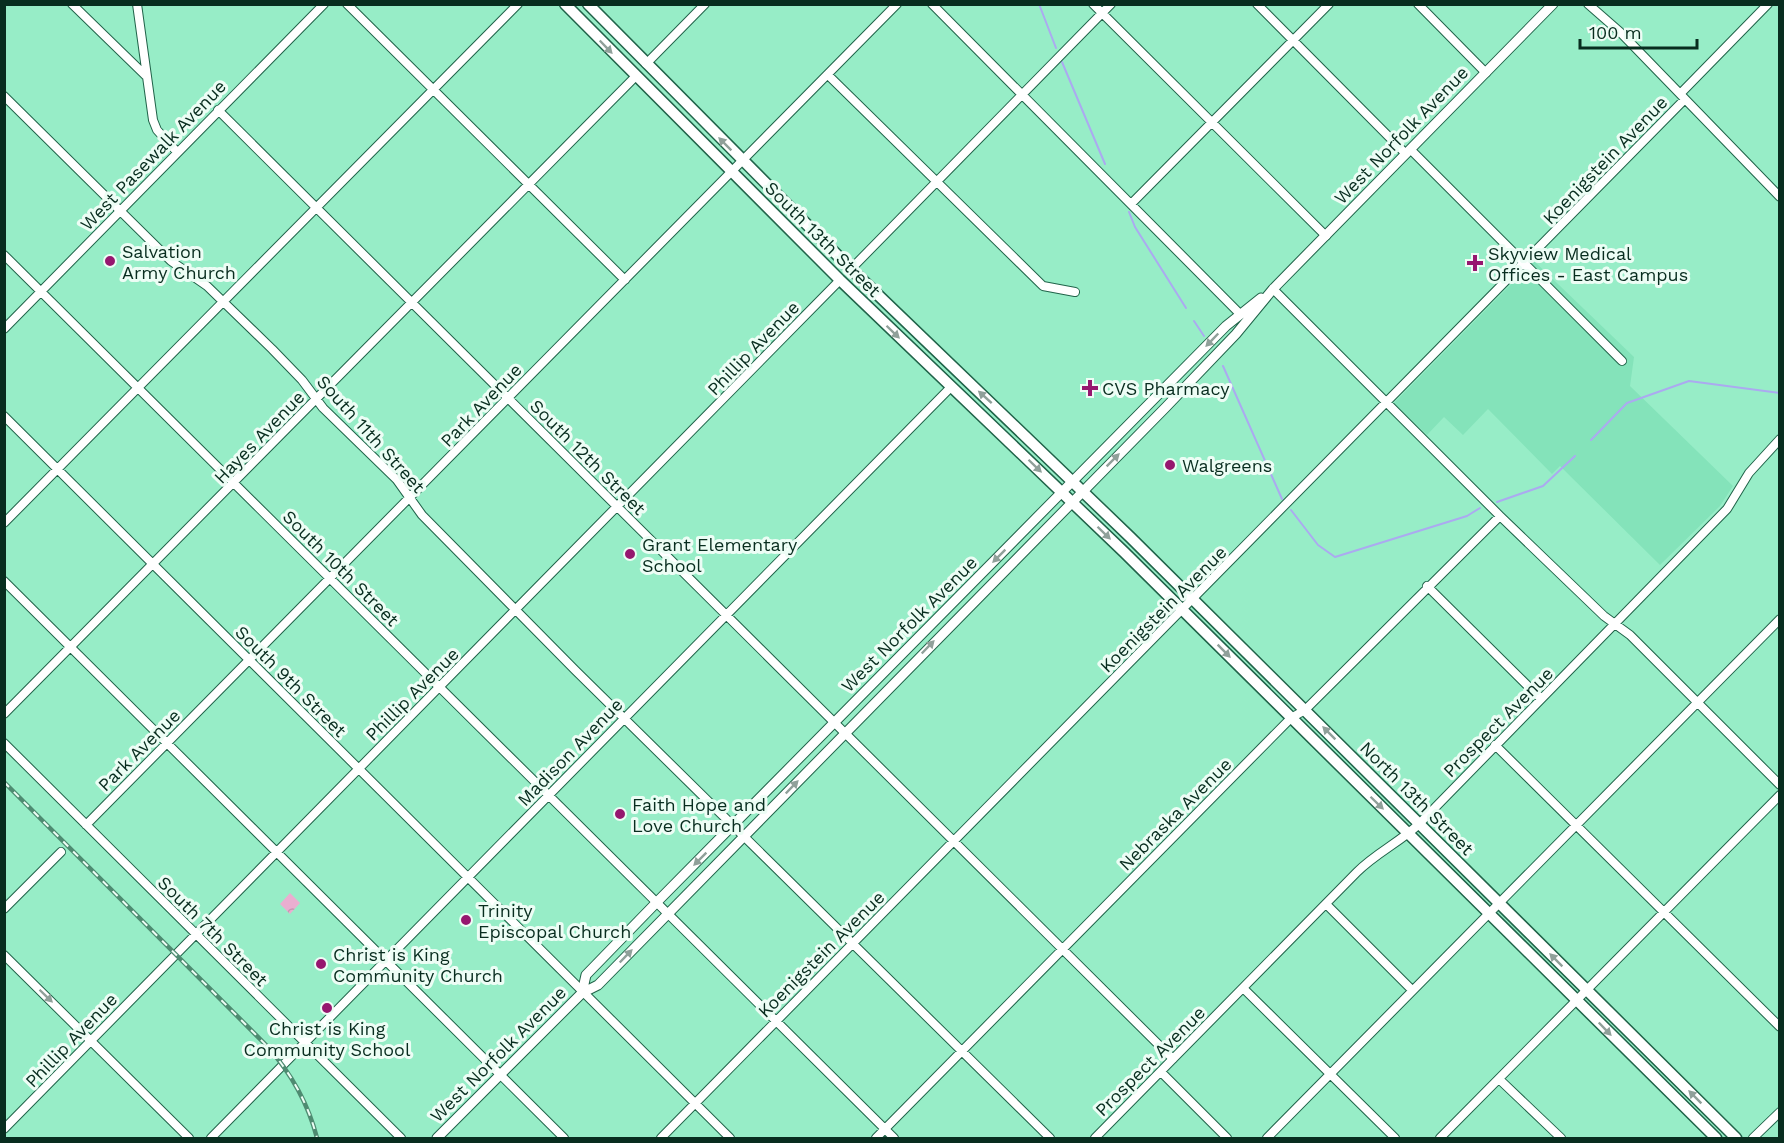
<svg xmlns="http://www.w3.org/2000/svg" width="1784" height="1143" viewBox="0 0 1784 1143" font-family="'Work Sans',sans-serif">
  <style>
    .built { fill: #84e3ba }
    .forest { fill: url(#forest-crowns) }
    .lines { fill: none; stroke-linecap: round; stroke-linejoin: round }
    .stream { stroke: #abaaf0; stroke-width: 2 }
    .minor-casing { stroke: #206349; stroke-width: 10 }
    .major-casing { stroke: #206349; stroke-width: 11 }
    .highway-casing { stroke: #206349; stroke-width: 13 }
    .minor { stroke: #fff; stroke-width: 8 }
    .major { stroke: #fff; stroke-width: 9 }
    .highway { stroke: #fff; stroke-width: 10 }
    .rail-casing { stroke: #4e8b71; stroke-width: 4.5 }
    .rail { stroke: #edfdf5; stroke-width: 2; stroke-dasharray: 7; stroke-linecap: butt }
    .oneway { fill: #90a09a }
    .poi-dot { fill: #96176f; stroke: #edfdf5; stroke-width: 2 }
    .labels { text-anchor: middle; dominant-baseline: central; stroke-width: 6; stroke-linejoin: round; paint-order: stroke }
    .street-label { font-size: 18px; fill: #082d1f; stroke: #edfdf5 }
    .poi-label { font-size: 18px; fill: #082d1f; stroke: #edfdf5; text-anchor: start }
  </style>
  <defs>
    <pattern id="forest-crowns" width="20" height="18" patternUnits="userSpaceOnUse" patternTransform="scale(1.5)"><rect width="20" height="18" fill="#eaaed0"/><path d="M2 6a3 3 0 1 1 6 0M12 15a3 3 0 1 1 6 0" fill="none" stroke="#c796b2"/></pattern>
  </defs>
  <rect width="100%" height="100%" fill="#97edc7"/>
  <path class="built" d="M1534,261L1634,357L1630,386L1733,486L1720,506L1660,565L1560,466L1552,474L1488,409L1463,435L1444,417L1427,435L1394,403Z"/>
  <path class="forest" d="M290,893L300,903L290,914L280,904Z"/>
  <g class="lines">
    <path class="stream" d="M1039,4L1056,48
      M1062,62L1105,164
      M1129,212L1135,227L1186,308
      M1194,321L1204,336
      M1223,366L1282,499
      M1591,440L1627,403L1689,381L1780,393
      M1497,502L1543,486L1575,456
      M1291,510L1318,545L1335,557L1467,516L1480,508"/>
    <g class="minor-casing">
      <path id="minor" d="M72,4L146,76
        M137,4L153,120L157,130L177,152
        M347,4L625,280
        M932,4L1240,314
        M1093,4L1326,236
        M1257,4L1406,154
        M1418,4L1486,73
        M1588,4L1620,32L1780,197
        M646,64L705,4
        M828,75L1043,286L1075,292
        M1680,94L1768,4
        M4,96L171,261L207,286L272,349L302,380L323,408L397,480L422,515L575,670L1050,1138
        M218,110L1173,1059
        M1411,150L1622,361
        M1131,204L1329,4
        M4,255L894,1138
        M851,269L1111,4
        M1273,289L1500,516L1604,616L1630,635L1780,785
        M4,329L324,4
        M4,416L730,1138
        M4,523L518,4
        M4,581L564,1138
        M1427,586L1541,699
        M4,714L635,77
        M4,743L401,1138
        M1495,745L1780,1027
        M86,825L897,4
        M1326,904L1412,990
        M4,909L61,852
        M4,955L189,1138
        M1243,988L1395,1138
        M1161,1072L1227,1138
        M1499,1079L1561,1138
        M4,1129L840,280
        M211,1138L951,387
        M661,1138L1685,99
        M876,1138L1291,718L1305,710L1500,516
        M1095,1138L1357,872C1376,853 1400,842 1419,824L1727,509L1749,473L1780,439
        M1267,1138L1780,619
        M1440,1138L1780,795
        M1753,1138L1780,1112"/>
    </g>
    <g class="major-casing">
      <path id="major" d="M582,993L586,975L655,904L1226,326L1261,298
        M437,1138L582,993L598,985L1166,407L1236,334L1273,289L1553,4"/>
    </g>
    <g class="highway-casing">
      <path id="highway" d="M565,4L840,280L1124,552L1716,1138
        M588,4L851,269L1130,537L1736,1138"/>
    </g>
    <use href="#minor" class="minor"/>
    <use href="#major" class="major"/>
    <use href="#highway" class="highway"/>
    <g class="rail-casing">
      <path id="rail" d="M4,782L267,1046C291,1073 308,1103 317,1138"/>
    </g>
    <use href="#rail" class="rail"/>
  </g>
  <defs><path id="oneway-solid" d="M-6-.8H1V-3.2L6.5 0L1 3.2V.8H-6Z" transform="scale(1.5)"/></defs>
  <g class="oneway">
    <use href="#oneway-solid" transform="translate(606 47) rotate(46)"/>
    <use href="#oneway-solid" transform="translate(725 144) rotate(-135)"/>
    <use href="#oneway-solid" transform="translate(893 332) rotate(44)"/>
    <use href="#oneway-solid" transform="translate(1212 340) rotate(134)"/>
    <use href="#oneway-solid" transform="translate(985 397) rotate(-138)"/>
    <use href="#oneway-solid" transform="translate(1113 460) rotate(-45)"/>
    <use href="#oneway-solid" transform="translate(1035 466) rotate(44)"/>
    <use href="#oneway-solid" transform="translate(1104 533) rotate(44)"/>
    <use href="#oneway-solid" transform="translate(999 556) rotate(135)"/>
    <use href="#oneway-solid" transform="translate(928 647) rotate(-46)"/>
    <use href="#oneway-solid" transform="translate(1224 651) rotate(45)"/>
    <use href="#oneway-solid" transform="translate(1329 733) rotate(-135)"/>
    <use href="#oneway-solid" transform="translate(792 787) rotate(-46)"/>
    <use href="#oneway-solid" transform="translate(1377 803) rotate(44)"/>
    <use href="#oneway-solid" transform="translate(700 859) rotate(135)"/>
    <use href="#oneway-solid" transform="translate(626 956) rotate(-46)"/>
    <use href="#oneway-solid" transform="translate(1556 960) rotate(-135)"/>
    <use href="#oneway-solid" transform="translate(46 996) rotate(44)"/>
    <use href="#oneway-solid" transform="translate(1605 1029) rotate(46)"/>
    <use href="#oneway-solid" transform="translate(1695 1097) rotate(-135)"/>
  </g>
  <g class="poi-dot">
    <circle cx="110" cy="261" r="6"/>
    <path d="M1472 254h6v6h6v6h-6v6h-6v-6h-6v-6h6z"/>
    <path d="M1087 379h6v6h6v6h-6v6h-6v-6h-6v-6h6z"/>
    <circle cx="1170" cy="465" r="6"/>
    <circle cx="630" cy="554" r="6"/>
    <circle cx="620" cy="814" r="6"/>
    <circle cx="466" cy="920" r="6"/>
    <circle cx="321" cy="964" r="6"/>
    <circle cx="327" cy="1008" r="6"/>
  </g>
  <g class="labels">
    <g class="street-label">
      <text transform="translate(1401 135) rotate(-46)">West Norfolk Avenue</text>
      <text transform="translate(153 155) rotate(-46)">West Pasewalk Avenue</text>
      <text transform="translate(1605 160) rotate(-46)">Koenigstein Avenue</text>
      <text transform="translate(823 239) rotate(45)">South 13th Street</text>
      <text transform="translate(753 348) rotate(-46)">Phillip Avenue</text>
      <text transform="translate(481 405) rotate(-46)">Park Avenue</text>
      <text transform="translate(371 434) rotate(48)">South 11th Street</text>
      <text transform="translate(259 437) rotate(-46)">Hayes Avenue</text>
      <text transform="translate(588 457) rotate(45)">South 12th Street</text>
      <text transform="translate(341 568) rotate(45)">South 10th Street</text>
      <text transform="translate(1163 609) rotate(-45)">Koenigstein Avenue</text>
      <text transform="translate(909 624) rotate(-45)">West Norfolk Avenue</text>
      <text transform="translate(291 681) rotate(45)">South 9th Street</text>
      <text transform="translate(412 694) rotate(-45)">Phillip Avenue</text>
      <text transform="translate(1498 722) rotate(-45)">Prospect Avenue</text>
      <text transform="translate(139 750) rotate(-45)">Park Avenue</text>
      <text transform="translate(570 752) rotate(-46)">Madison Avenue</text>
      <text transform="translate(1417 798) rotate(45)">North 13th Street</text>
      <text transform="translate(1175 814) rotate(-45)">Nebraska Avenue</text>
      <text transform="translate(213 931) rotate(45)">South 7th Street</text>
      <text transform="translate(821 954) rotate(-45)">Koenigstein Avenue</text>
      <text transform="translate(71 1040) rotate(-46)">Phillip Avenue</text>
      <text transform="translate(498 1054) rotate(-45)">West Norfolk Avenue</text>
      <text transform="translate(1150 1061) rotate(-45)">Prospect Avenue</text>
    </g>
    <g class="poi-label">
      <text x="122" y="251">Salvation<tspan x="122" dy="21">Army Church</tspan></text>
      <text x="1488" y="253">Skyview Medical<tspan x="1488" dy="21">Offices - East Campus</tspan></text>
      <text x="1102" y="388">CVS Pharmacy</text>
      <text x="1182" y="465">Walgreens</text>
      <text x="642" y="544">Grant Elementary<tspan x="642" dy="21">School</tspan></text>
      <text x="632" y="804">Faith Hope and<tspan x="632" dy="21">Love Church</tspan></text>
      <text x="478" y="910">Trinity<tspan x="478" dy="21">Episcopal Church</tspan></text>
      <text x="333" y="954">Christ is King<tspan x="333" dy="21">Community Church</tspan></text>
      <text x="327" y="1028" text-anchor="middle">Christ is King<tspan x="327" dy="21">Community School</tspan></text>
    </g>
  </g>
  <rect width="1784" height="1143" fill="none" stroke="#082d1f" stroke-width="12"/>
  <path d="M1580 39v9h117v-9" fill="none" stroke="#082d1f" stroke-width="3"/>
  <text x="1589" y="39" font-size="18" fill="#082d1f" stroke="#edfdf5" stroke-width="4.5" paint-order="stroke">100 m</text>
</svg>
